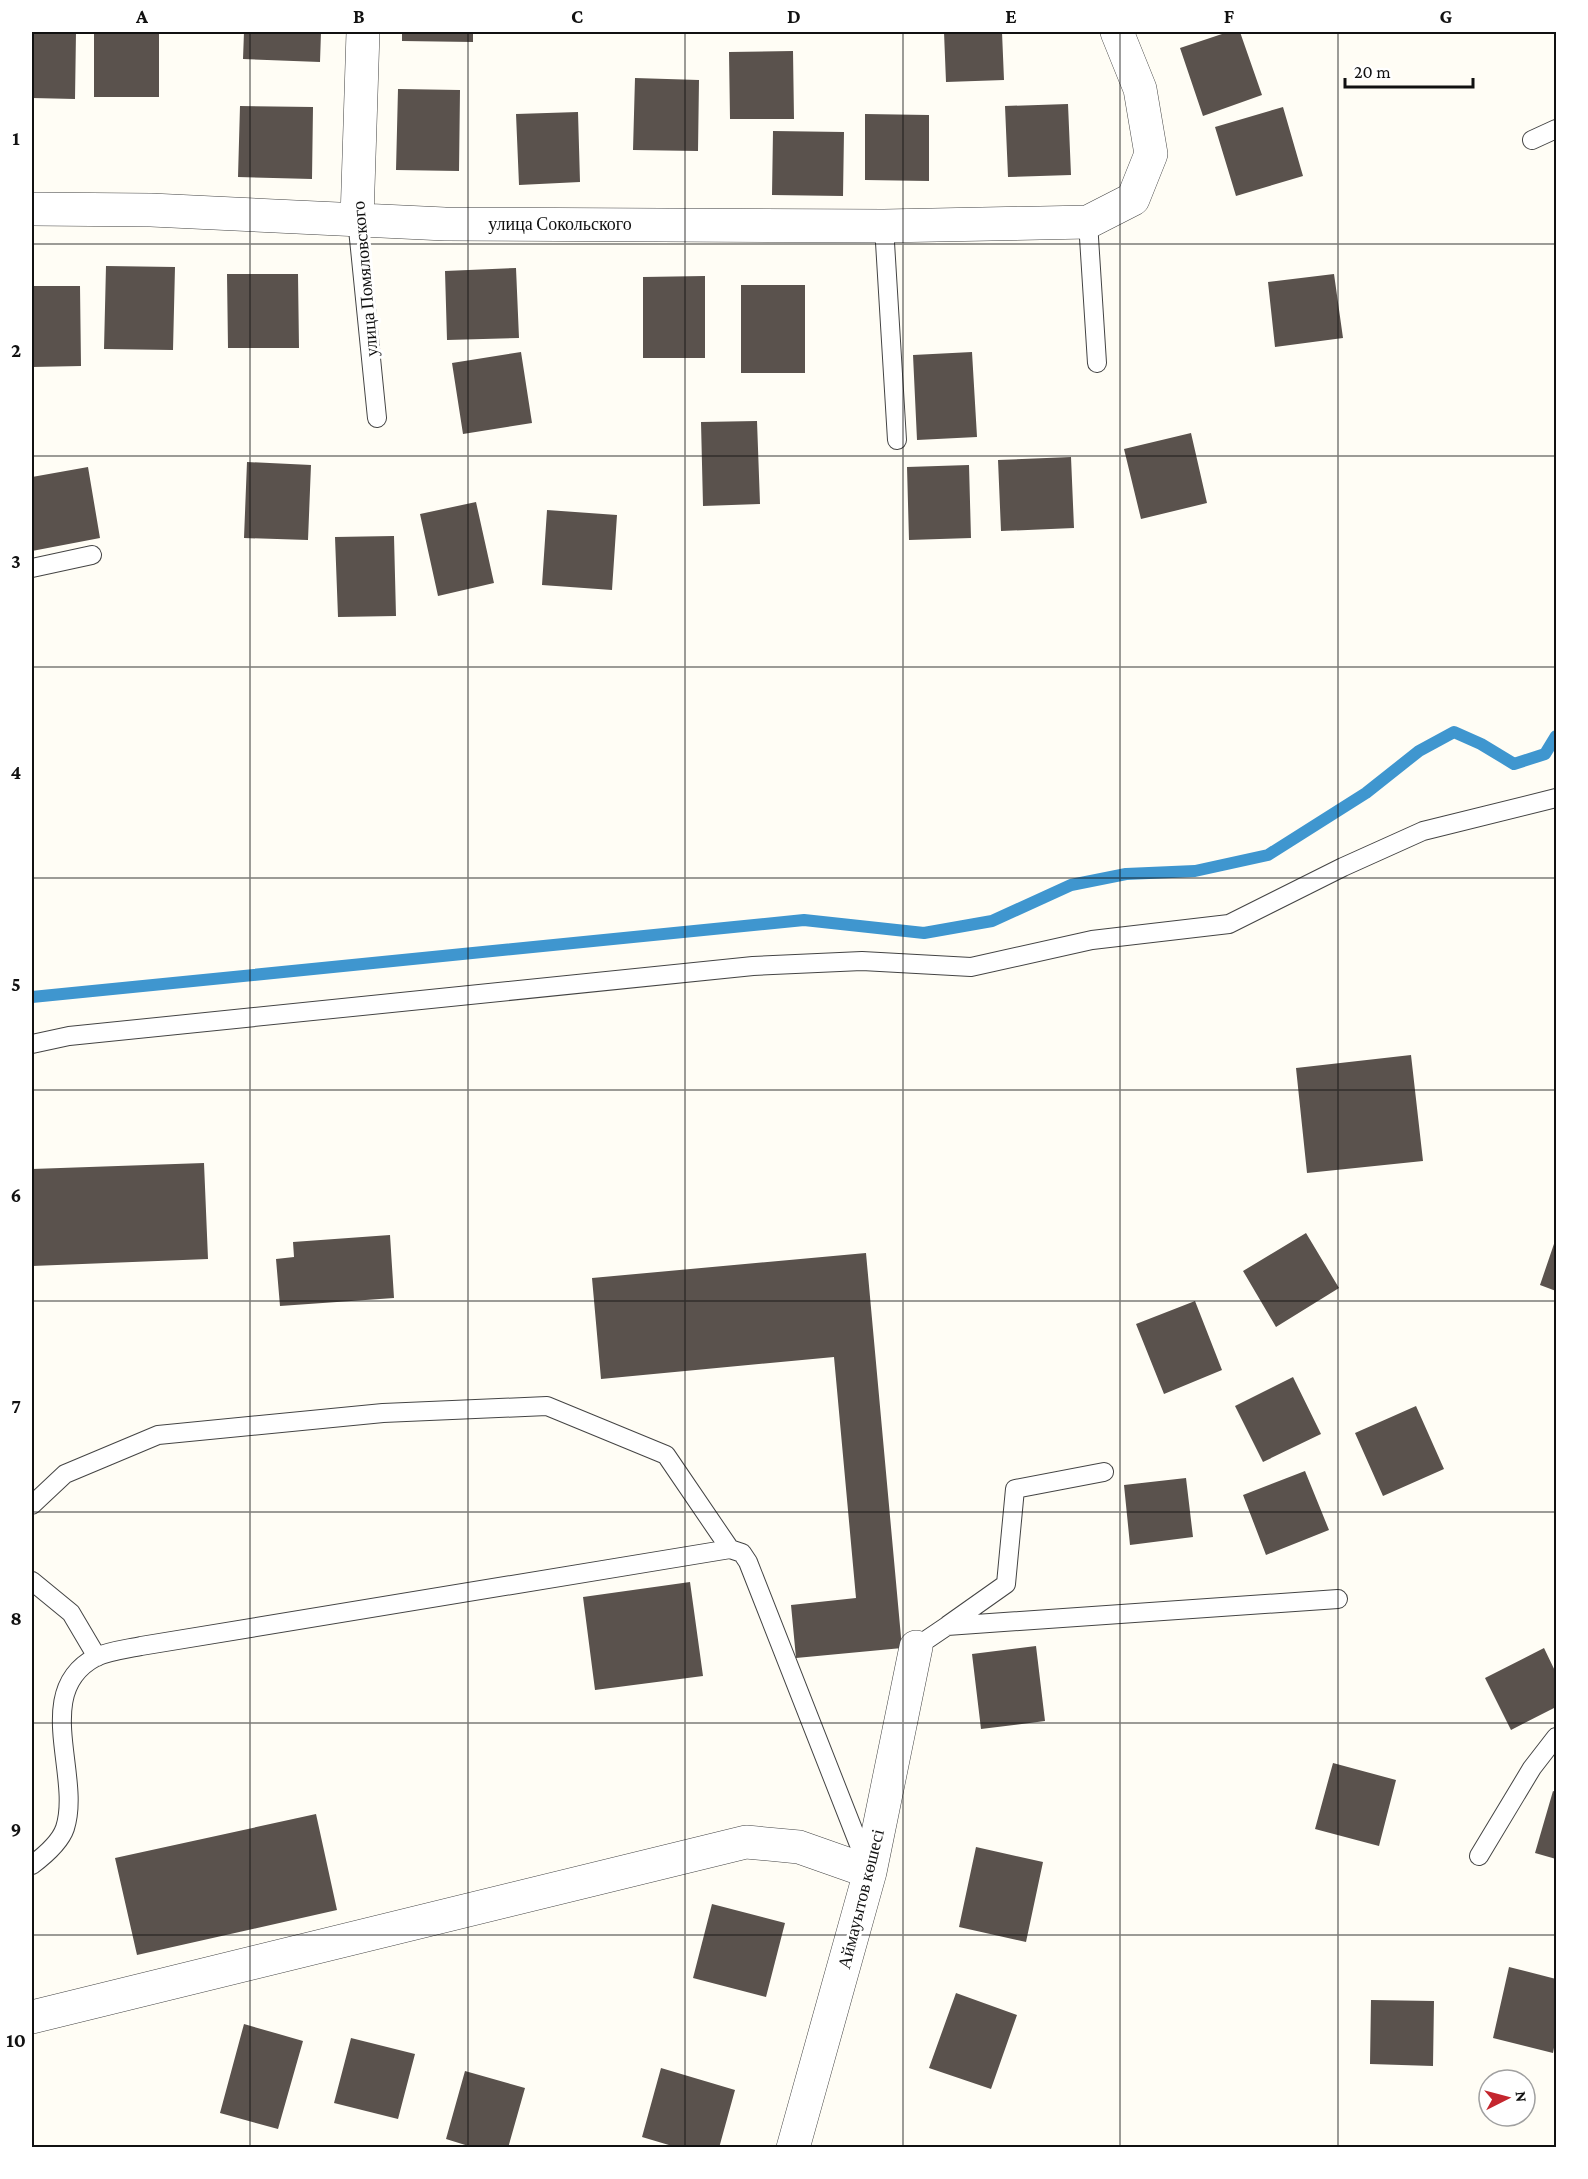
<svg xmlns="http://www.w3.org/2000/svg" width="1588" height="2179" viewBox="0 0 1588 2179" font-family="'Crimson Pro',serif">
  <style>
    .lines { fill: none; stroke-linecap: round; stroke-linejoin: round }
    .stream { stroke: #3f96cf; stroke-width: 12 }
    .building { fill: #5a524d }
    .lane-casing { stroke: #444; stroke-width: 20 }
    .street-casing { stroke: #444; stroke-width: 34 }
    .lane { stroke: #fff; stroke-width: 18 }
    .street { stroke: #fff; stroke-width: 33 }
    .grid { fill: none; stroke: #111; stroke-width: 1.5; stroke-opacity: 0.55 }
    .labels { text-anchor: middle; dominant-baseline: central; stroke-width: 6; stroke-linejoin: round; paint-order: stroke }
    .street-label { font-size: 18px; fill: #111; stroke: #fff }
    .neatline { fill: none; stroke: #111; stroke-width: 2 }
    .grid-label { font-size: 20px; text-anchor: middle; font-weight: bold; fill: #111 }
  </style>
  <rect width="100%" height="100%" fill="#fffdf5"/>
  <g class="lines">
    <path class="stream" d="M32,997L804,920L924,933L992,921L1071,885L1126,874L1195,871L1268,855L1366,793L1419,751L1454,732L1481,744L1514,764L1545,754L1556,736"/>
  </g>
  <path class="building" d="M32,32H76L75,99L32,98Z
    M94,32H159V97H94Z
    M244,32H321L320,62L243,59Z
    M402,32H473V42L402,41Z
    M944,32H1002L1004,80L946,82Z
    M1228,32H1240L1262,95L1203,116L1180,48Z
    M793,51L794,119H730L729,52Z
    M635,78L699,80L698,151L633,150Z
    M398,89L460,90L459,171L396,170Z
    M1068,104L1071,175L1008,177L1005,106Z
    M240,106L313,107L312,179L238,177Z
    M1283,107L1303,176L1236,196L1215,127Z
    M578,112L580,182L519,185L516,114Z
    M865,114L929,115V181L865,180Z
    M773,131L844,132L843,196L772,195Z
    M106,266L175,267L173,350L104,349Z
    M516,268L519,338L447,340L445,271Z
    M227,274H298L299,348H228Z
    M1334,274L1343,338L1275,347L1268,282Z
    M705,276V358H643V277Z
    M741,285H805V373H741Z
    M32,286H80L81,366L32,367Z
    M521,352L532,423L463,434L452,363Z
    M972,352L977,437L917,440L913,355Z
    M757,421L760,504L703,506L701,422Z
    M1191,433L1207,503L1141,519L1124,449Z
    M1071,457L1074,528L1001,531L998,460Z
    M247,462L311,465L308,540L244,538Z
    M969,465L971,538L909,540L907,467Z
    M88,467L100,538L32,551V477Z
    M476,502L494,583L438,596L420,514Z
    M547,510L617,515L612,590L542,585Z
    M394,536L396,616L338,617L335,537Z
    M1411,1055L1423,1161L1307,1173L1296,1068Z
    M204,1163L208,1259L32,1266V1169Z
    M1306,1233L1339,1288L1276,1327L1243,1271Z
    M390,1235L394,1298L280,1306L276,1259L294,1257L293,1242Z
    M1556,1238V1291L1540,1285Z
    M866,1253L902,1648L796,1658L791,1605L856,1598L834,1357L601,1379L592,1278Z
    M1195,1301L1222,1370L1164,1394L1136,1324Z
    M1293,1377L1321,1434L1263,1462L1235,1406Z
    M1416,1406L1444,1469L1383,1496L1355,1433Z
    M1305,1471L1329,1530L1266,1555L1243,1495Z
    M1186,1478L1193,1537L1130,1545L1124,1485Z
    M690,1582L703,1676L595,1690L583,1597Z
    M1036,1646L1045,1721L981,1729L972,1654Z
    M1544,1648L1556,1673V1707L1511,1730L1485,1678Z
    M1333,1763L1396,1780L1379,1846L1315,1829Z
    M1553,1791L1556,1792V1859L1535,1853Z
    M316,1814L337,1910L137,1955L115,1858Z
    M976,1847L1043,1862L1026,1942L959,1927Z
    M712,1904L785,1923L766,1997L693,1978Z
    M1509,1967L1556,1979V2037L1553,2053L1493,2038Z
    M956,1993L1017,2015L991,2089L929,2068Z
    M1371,2000L1434,2001L1433,2066L1370,2064Z
    M244,2024L303,2041L278,2129L220,2113Z
    M351,2038L415,2054L398,2119L334,2103Z
    M661,2068L735,2090L719,2148H679L642,2137Z
    M465,2071L525,2088L508,2148H475L446,2139Z"/>
  <g class="lines">
    <g class="lane-casing">
      <path id="lane" d="M1532,140L1556,129
        M357,219L377,418
        M1088,222L1097,363
        M884,226L897,440
        M32,568L92,555
        M32,1044L69,1036L753,966L862,961L971,967L1092,940L1229,924L1343,867L1423,831L1556,798
        M32,1505L65,1474L158,1435L383,1413L547,1406L666,1455L730,1549
        M32,1581L71,1613L97,1657
        M948,1625L1006,1584L1015,1489L1104,1472
        M916,1647L947,1626L1338,1599
        M1479,1856L1532,1768L1556,1737
        M32,1865C44,1856 60,1843 65,1828C82,1775 31,1691 96,1657C109,1651 127,1649 141,1646L730,1549L742,1553L748,1562L867,1865"/>
    </g>
    <g class="street-casing">
      <path id="street" d="M32,209L151,210L445,224L884,226L1088,222L1133,199L1151,154L1140,89L1117,32
        M357,219L363,32
        M32,2017L746,1842L799,1847L870,1872
        M793,2148L870,1872L916,1647"/>
    </g>
    <use href="#lane" class="lane"/>
    <use href="#street" class="street"/>
  </g>
  <path class="grid" d="M250,32V2148M468,32V2148M685,32V2148M903,32V2148M1120,32V2148M1338,32V2148M32,244H1556M32,456H1556M32,667H1556M32,878H1556M32,1090H1556M32,1301H1556M32,1512H1556M32,1723H1556M32,1935H1556"/>
  <g class="labels">
    <g class="street-label">
      <text x="560" y="224">улица Сокольского</text>
      <text transform="translate(365 279) rotate(-95)">улица Помяловского</text>
      <text transform="translate(861 1899) rotate(-76)">Аймауытов көшесі</text>
    </g>
  </g>
  <rect width="1588" height="2179" fill="none" stroke="#ffffff" stroke-width="66"/>
  <g transform="translate(1507 2098) rotate(84)"><circle r="28" fill="#ffffff" stroke="#a0a0a0" stroke-width="1.5"/>
  <path d="M0-4.5L10 22L0 15L-10 22Z" fill="#c4262e"/>
  <text y="-9" font-size="16" font-weight="bold" text-anchor="middle" fill="#111111">N</text>
  </g>
  <path d="M1345 78v9h128v-9" fill="none" stroke="#111111" stroke-width="3"/>
  <text x="1354" y="78" font-size="18" fill="#111111" stroke="#ffffff" stroke-width="4.5" paint-order="stroke">20 m</text>
  <rect x="33" y="33" width="1522" height="2113" class="neatline"/>
  <g class="grid-label">
    <text x="142" y="23">A</text>
    <text x="359" y="23">B</text>
    <text x="577" y="23">C</text>
    <text x="794" y="23">D</text>
    <text x="1011" y="23">E</text>
    <text x="1229" y="23">F</text>
    <text x="1446" y="23">G</text>
    <text x="16" y="145">1</text>
    <text x="16" y="357">2</text>
    <text x="16" y="568">3</text>
    <text x="16" y="779">4</text>
    <text x="16" y="991">5</text>
    <text x="16" y="1202">6</text>
    <text x="16" y="1413">7</text>
    <text x="16" y="1625">8</text>
    <text x="16" y="1836">9</text>
    <text x="16" y="2047">10</text>
  </g>
</svg>
